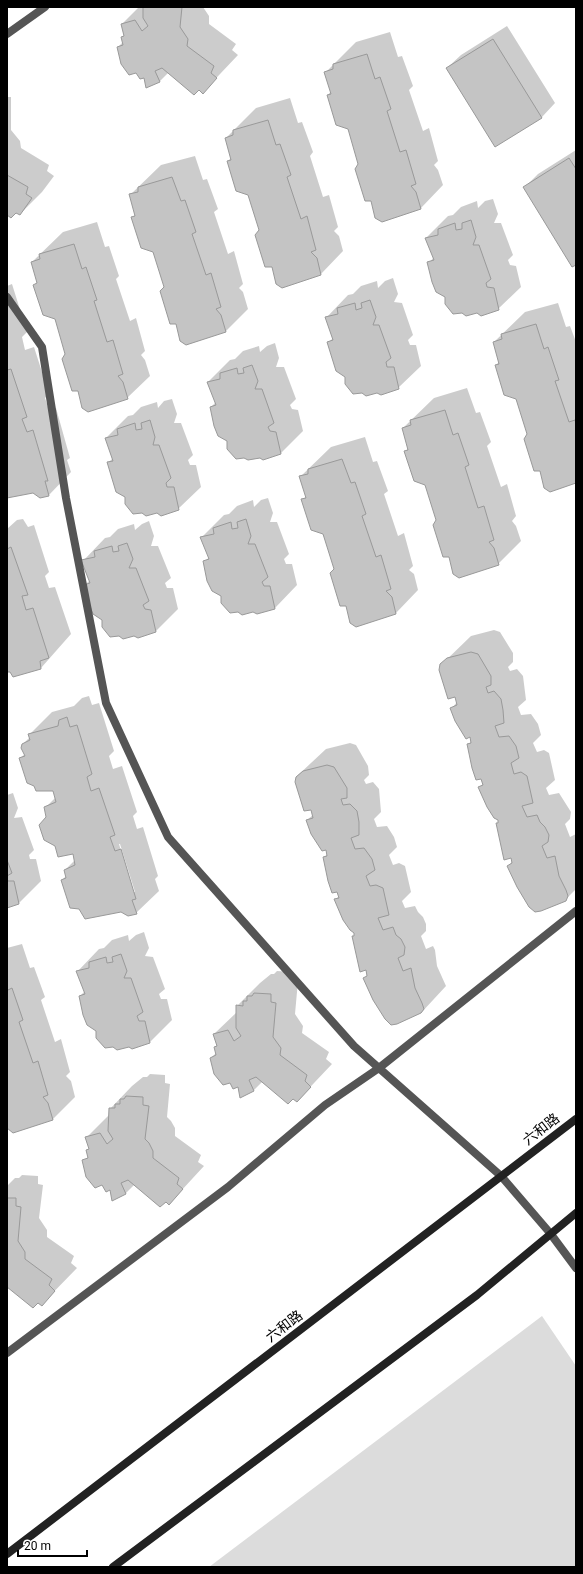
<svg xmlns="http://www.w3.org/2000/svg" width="583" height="1574" viewBox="0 0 583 1574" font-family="Roboto,'Noto Sans SC',sans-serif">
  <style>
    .green { fill: #dcdcdc }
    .shadow { fill: #0003; fill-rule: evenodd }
    .building { fill: #c4c4c4; stroke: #999 }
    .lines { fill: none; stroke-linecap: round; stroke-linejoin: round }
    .lane { stroke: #555; stroke-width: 8 }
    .street { stroke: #555; stroke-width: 8 }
    .secondary { stroke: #222; stroke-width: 8 }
    .labels { text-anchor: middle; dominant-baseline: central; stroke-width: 3; stroke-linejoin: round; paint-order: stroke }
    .street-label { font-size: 14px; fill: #000; stroke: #fff }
  </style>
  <rect width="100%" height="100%" fill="#fff"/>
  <path class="green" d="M542,1316L576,1366V1567H209Z"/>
  <path class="shadow" d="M139,7H203L209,16V24L236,44L232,50L238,55L203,92L169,72L160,81L147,86L145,76L118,47L123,42L122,38L125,35L122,24Z
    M507,26L555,103L542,117L496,146L447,68L461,55Z
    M390,32L398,57L402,56L413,86L409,90L423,131L429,128L438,161L434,165L438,170L443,185L421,208L360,164L348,128L328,95L331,91L326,72L356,42Z
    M7,97H11V130L20,141L21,148L49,165L47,171L54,176L42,192L20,214L16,212L7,214Z
    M290,98L298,123L302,122L313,152L310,156L323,197L329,195L338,227L334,231L339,236L343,251L321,274L282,287L260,230L249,194L228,161L231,158L226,138L256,108Z
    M576,150V263L524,188L538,174Z
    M195,156L203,180L207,179L218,209L214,212L228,254L234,251L243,284L239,288L243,292L248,309L226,331L165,287L154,251L132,218L136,214L130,195L161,165Z
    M493,199L498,214L494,223H501L513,255L508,260L510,265L516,266L521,287L498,309L446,296L429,263L434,257L426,238L448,216L453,215L461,207L477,201L478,208L485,201Z
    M97,222L105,247L109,246L119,276L116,279L130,321L136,318L145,351L141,355L145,360L150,376L127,398L79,390L55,318L35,285L38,282L32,262L63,232Z
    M393,278L398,294L394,302L402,303L413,335L408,340L410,345H416L421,366L398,388L346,376L328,343L333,338L326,318L348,295L353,294L361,286L377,281L378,288L385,281Z
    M12,284L27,332L22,337L25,350L34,347L49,394L45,398L49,410L56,408L70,458L67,460L71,472L49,495L41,497L33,492L7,497V286Z
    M558,303L566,327L570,326L576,342V482L528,434L517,398L496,365L499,362L494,342L525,312Z
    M275,343L279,358L276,367H284L296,399L290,405L292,409L298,410L303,431L281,453L228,441L211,407L216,402L208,382L230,360L235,359L243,351L259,346L260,352L267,346Z
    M467,388L476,413L480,412L491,442L487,446L501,487L507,484L516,516L512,521L516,526L521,541L498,564L450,556L426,484L406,451L409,447L403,428L434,398Z
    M172,399L177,414L174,423H181L193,455L188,460L190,465H196L201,487L178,509L126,497L117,491L108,463L113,458L106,438L128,416L133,415L141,407L157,402L158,408L164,401Z
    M365,437L373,462L377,461L388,491L384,494L398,536L404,533L413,566L409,570L414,574L418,590L396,613L335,569L324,533L303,500L306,496L300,477L331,447Z
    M268,498L273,513L270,522H277L289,554L284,559L286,564H292L297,585L275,608L222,595L205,562L209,557L202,537L224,515L229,514L237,506L253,500L254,507L261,500Z
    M23,519L28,527L34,525L49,572L45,576L49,588L55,587L71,634L41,668L7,671V529L17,520Z
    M149,521L154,536L151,546H158L171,578L165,583L167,588H173L178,609L156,631L103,619L85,585L90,580L83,561L105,538L110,537L118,529L134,524L135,530L142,524Z
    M494,630L500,632L513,653V662L508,667L510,671L517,669L523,676L526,700L518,707L521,715L531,714L538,724L541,735L533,743L537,752L544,750L549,753L555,780L546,788L549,795L559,793L571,812L570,819L565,824L570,837L576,834V889L565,900L508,866L512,862L511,856L497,824L499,821L480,787L484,783L468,745L472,741L471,736L452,708L457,702L456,696L441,665L471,636Z
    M89,696L92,705L99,703L114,751L109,756L113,769L122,766L137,812L133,816L137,829L143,827L158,876L155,879L159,891L136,913L62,880L67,875L65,870L75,860L73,853L47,817L45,808L56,797L54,790L20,758L25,754L23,744L30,737L29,735L52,712L74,706L82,698ZM119,844H120L135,892H133Z
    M350,743L356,745L368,766L369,775L364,780L366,784L373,782L379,789L381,812L374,819L377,827L387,826L394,837L397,847L389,855L393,865L399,863L405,866L411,892L402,901L405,908L415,906L418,912L423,917L426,924V931L421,936L426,949L433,946L435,950L437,966L446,986L421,1013L364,979L368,975L353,937L355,934L335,900L339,896L324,857L328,854L326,849L307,820L313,815L312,809L296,777L326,749Z
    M13,793L18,808L14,818L22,817L34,850L29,855L30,859H36L41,881L19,903L7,907V795Z
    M144,932L149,948L145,956L153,957L165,989L159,994L161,999H167L172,1020L150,1042L97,1030L80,996L85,991L77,972L99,949L104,948L112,940L128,935L129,941L136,935Z
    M22,944L30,968L34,967L45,997L41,1000L55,1042L61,1039L70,1072L66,1076L71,1081L75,1097L53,1119L7,1123V948Z
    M277,971L293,972L298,981L295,1014L303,1026L302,1033L329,1052L326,1059L332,1064L297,1101L263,1081L254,1090L238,1086L211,1058L216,1053L215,1048L217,1045L214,1034L237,1012V1006L260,983L271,974H274Z
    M150,1074L165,1075V1083L170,1084L167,1117L171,1121L175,1128V1136L201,1155L198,1162L204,1166L169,1204L135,1184L126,1193L113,1199L111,1189L84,1161L89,1156L87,1151L90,1148L87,1137L109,1115L110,1109L132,1086L143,1077H147Z
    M22,1175L38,1176V1184L43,1185L39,1218L47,1230V1237L74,1256L71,1263L77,1268L41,1305L7,1285V1186L15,1178H19Z"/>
  <path class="building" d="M143,7H182L180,27L188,39L187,46L214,66L211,73L217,78L203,94L199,90L194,95L162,68L155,71L160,82L146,88L144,78L140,79L136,73L129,75L121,64L117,47L123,45L121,37L124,36L121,24L135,20L142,31L148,26L143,18Z
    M493,39L542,118L495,147L446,68Z
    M367,54L375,79L380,77L391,109L387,111L400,152L406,150L416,184L411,186L416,192L421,209L382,222L375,218L371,201H365L355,169L358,164L348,129L336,125L327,95L331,94L324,72L333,69V64Z
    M268,120L276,145L280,144L291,175L287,177L301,219L307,216L316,250L311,252L317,258L321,275L282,288L276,284L272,267H265L255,235L259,230L248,195L236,191L227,161L231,160L225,138L233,135V130Z
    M569,158L576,169V265L572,267L523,187Z
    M7,175L28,187L26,194L32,198L20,215L16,213L11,218L7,215Z
    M172,177L181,201L185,200L196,232L192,234L206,275L211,273L221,307L216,309L221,315L226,332L186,345L180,341L176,324H170L160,291L164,287L153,252L141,248L131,217L135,216L129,194L138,192V187Z
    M471,220L476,237L473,245H479L491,279L486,283L487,287L494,288L499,310L481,316L477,313L466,316L462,313L453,314L445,304V297L436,292L432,282L427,262L434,260L425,238L438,235V229L455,223L456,230L462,229V223Z
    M74,244L82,269L86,267L97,300L94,301L107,342L113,340L123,374L118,376L123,382L128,399L88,412L82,408L78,391H72L62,359L65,354L55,319L43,315L33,285L37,283L31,262L40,259L39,254Z
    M370,300L376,317L373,325H379L391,358L386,362L387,367H394L399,389L381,395L377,393L366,396L362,393L353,394L345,384V377L336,371L327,342L333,340L325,317L338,314L337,308L355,303L356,310L362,308L361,303Z
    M536,324L544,349L548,347L559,380L555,381L569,422L575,420L576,424V483L550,492L544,488L540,471H534L524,439L527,434L516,399L504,395L495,365L499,364L493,342L502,339L501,334Z
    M252,365L258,381L255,389H262L274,423L268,427L270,431L276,432L281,454L263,460L260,458L248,460L244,458L236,459L227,449V441L218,436L214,426L210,407L216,405L207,382L220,379V373L237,368L238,374L244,373L243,368Z
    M11,369L27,417L22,419L27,432L33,430L48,481H45L49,496L40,498L33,493L7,498V370Z
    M445,410L453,435L458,433L469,465L465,467L478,508L484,506L494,540L489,542L494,548L499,565L459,578L453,574L449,557H443L433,525L436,520L425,485L414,481L404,451L408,450L402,428L411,425L410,420Z
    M150,420L155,437L153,445H159L171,478L166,483L167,487H174L179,510L161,516L157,513L146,516L142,513L133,514L125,504V497L116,492L107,462L113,461L105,438L118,435L117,429L135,423L136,430L142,429L141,423Z
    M342,459L351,483L355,482L366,514L362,516L376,557L381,555L391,589L386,591L392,597L396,614L356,627L350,623L346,606H340L330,573L334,569L323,534L311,530L301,499L306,498L299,476L308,474V469Z
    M246,519L251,536L248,544H255L268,577L262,582L264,586H270L275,609L257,614L253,612L242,615L238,612L230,613L221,603V596L212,591L207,581L203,561L209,559L200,537L214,534L213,528L231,522L232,529L238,528L237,522Z
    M127,543L133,559L129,568H136L149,601L143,605L145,609L151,610L156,632L138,638L134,636L123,639L119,636L110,637L102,627V620L93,614L89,604L84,585L90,583L81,560L95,557L94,551L112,546L113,552L119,551L118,546Z
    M11,547L28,595L22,596L26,610L33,608L49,658L40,661L41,669L13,677L10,672H7V549Z
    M471,652L478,654L491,676V685L486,687L488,693L494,691L501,699L503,710L504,723L495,726L499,737L509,736L516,746L519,758L511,763L514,774L521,772L527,776L533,803L522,806L527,817L537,815L540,822L545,827L549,835L548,842L542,846L547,858L555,856L559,876L566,890L568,896L566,901L541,911L535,912L529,907L517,887L507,866L512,863L511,858L504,860L496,823H498V820L494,818L487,807L478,787L483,785L481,779L476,780L472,768L467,744L471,743L470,737L466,739L455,721L450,708L457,705L455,697L448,699L439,670L440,664L447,658Z
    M67,717L70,727L77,725L92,774L87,777L91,791L99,788L115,835L110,837L115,851L121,849L136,899L132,900L137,914L128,916L121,912L85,919L79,909L70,908L61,880L66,878L64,870L75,865L73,854L58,857L55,846L44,840L39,825L46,817L44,807L56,802L53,791H36L34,786L27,783L19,758L25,756L21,748L22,744L30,740L28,734L58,726L59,720Z
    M327,765L334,767L347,788V798L341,799L343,805L350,804L357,811L359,822V835L351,838L355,849L364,848L372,859L375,870L366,876L370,886L376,885L383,888L389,915L378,918L383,930L393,927L396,935L401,939L405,947L404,955L398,958L403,971L411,968L415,988L422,1003L424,1009L421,1013L397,1024L391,1025L385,1019L373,1000L363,978L367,976L366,970L360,972L352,936H354V933L350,930L343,920L334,899L339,898L337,892L332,893L328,881L323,857L327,856L326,850L322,851L311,834L306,820L313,818L311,810L304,811L295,782L296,777L303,771Z
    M7,860L12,873L7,876Z
    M7,879L8,881H14L19,904L7,908Z
    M121,954L127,971L124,978H131L143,1012L137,1016L139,1021H145L150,1043L132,1049L129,1047L117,1050L113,1047L105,1048L96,1038V1031L87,1025L83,1015L79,996L85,994L76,971L89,968V962L106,957L107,963L113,962L112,957Z
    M7,988L8,990L12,988L23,1020L19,1022L33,1063L38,1061L48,1095L43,1097L48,1103L53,1120L13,1133L7,1128Z
    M254,993L271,994V1002L276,1003L273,1037L281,1048L280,1055L307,1075L305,1081L311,1087L297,1102L293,1099L288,1104L256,1077L249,1080L254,1091L240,1098L238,1087L233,1089L230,1083L223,1085L214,1074L210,1058L216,1055L214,1047L217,1046L213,1034L228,1030L234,1041L241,1036L236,1028V1005L243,1006V1001H247V996H252Z
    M126,1096L143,1097V1105L149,1106L145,1139L149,1143L153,1151V1158L179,1178L177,1184L183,1189L169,1205L166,1202L160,1207L128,1180L121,1183L126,1194L112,1201L110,1190L106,1192L102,1185L95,1188L86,1177L82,1160L88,1158L86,1150L89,1149L85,1137L100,1133L107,1144L113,1139L108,1131L109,1108H115V1104H120V1099H124Z
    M7,1198H16V1206L21,1207L18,1241L25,1252V1259L52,1279L49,1285L55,1291L42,1306L38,1303L33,1308L7,1287Z"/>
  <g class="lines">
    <path class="lane" d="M7,34L45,7
      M7,297L42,347L66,498L106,703L168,837L354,1046L501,1176
      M7,1353L228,1187L325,1105L379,1068L576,911"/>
    <path class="street" d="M501,1176L550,1233L576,1268"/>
    <path class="secondary" d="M7,1554L576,1119
      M113,1567L477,1295L576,1213"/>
  </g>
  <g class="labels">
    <g class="street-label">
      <text transform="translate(541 1129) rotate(-38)">六和路</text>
      <text transform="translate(284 1326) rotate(-37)">六和路</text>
    </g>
  </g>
  <rect width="583" height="1574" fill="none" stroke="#000000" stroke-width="16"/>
  <path d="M18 1550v6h69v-6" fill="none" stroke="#000000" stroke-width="2"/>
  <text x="24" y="1550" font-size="12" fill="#000000" stroke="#ffffff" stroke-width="3" paint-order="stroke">20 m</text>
</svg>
